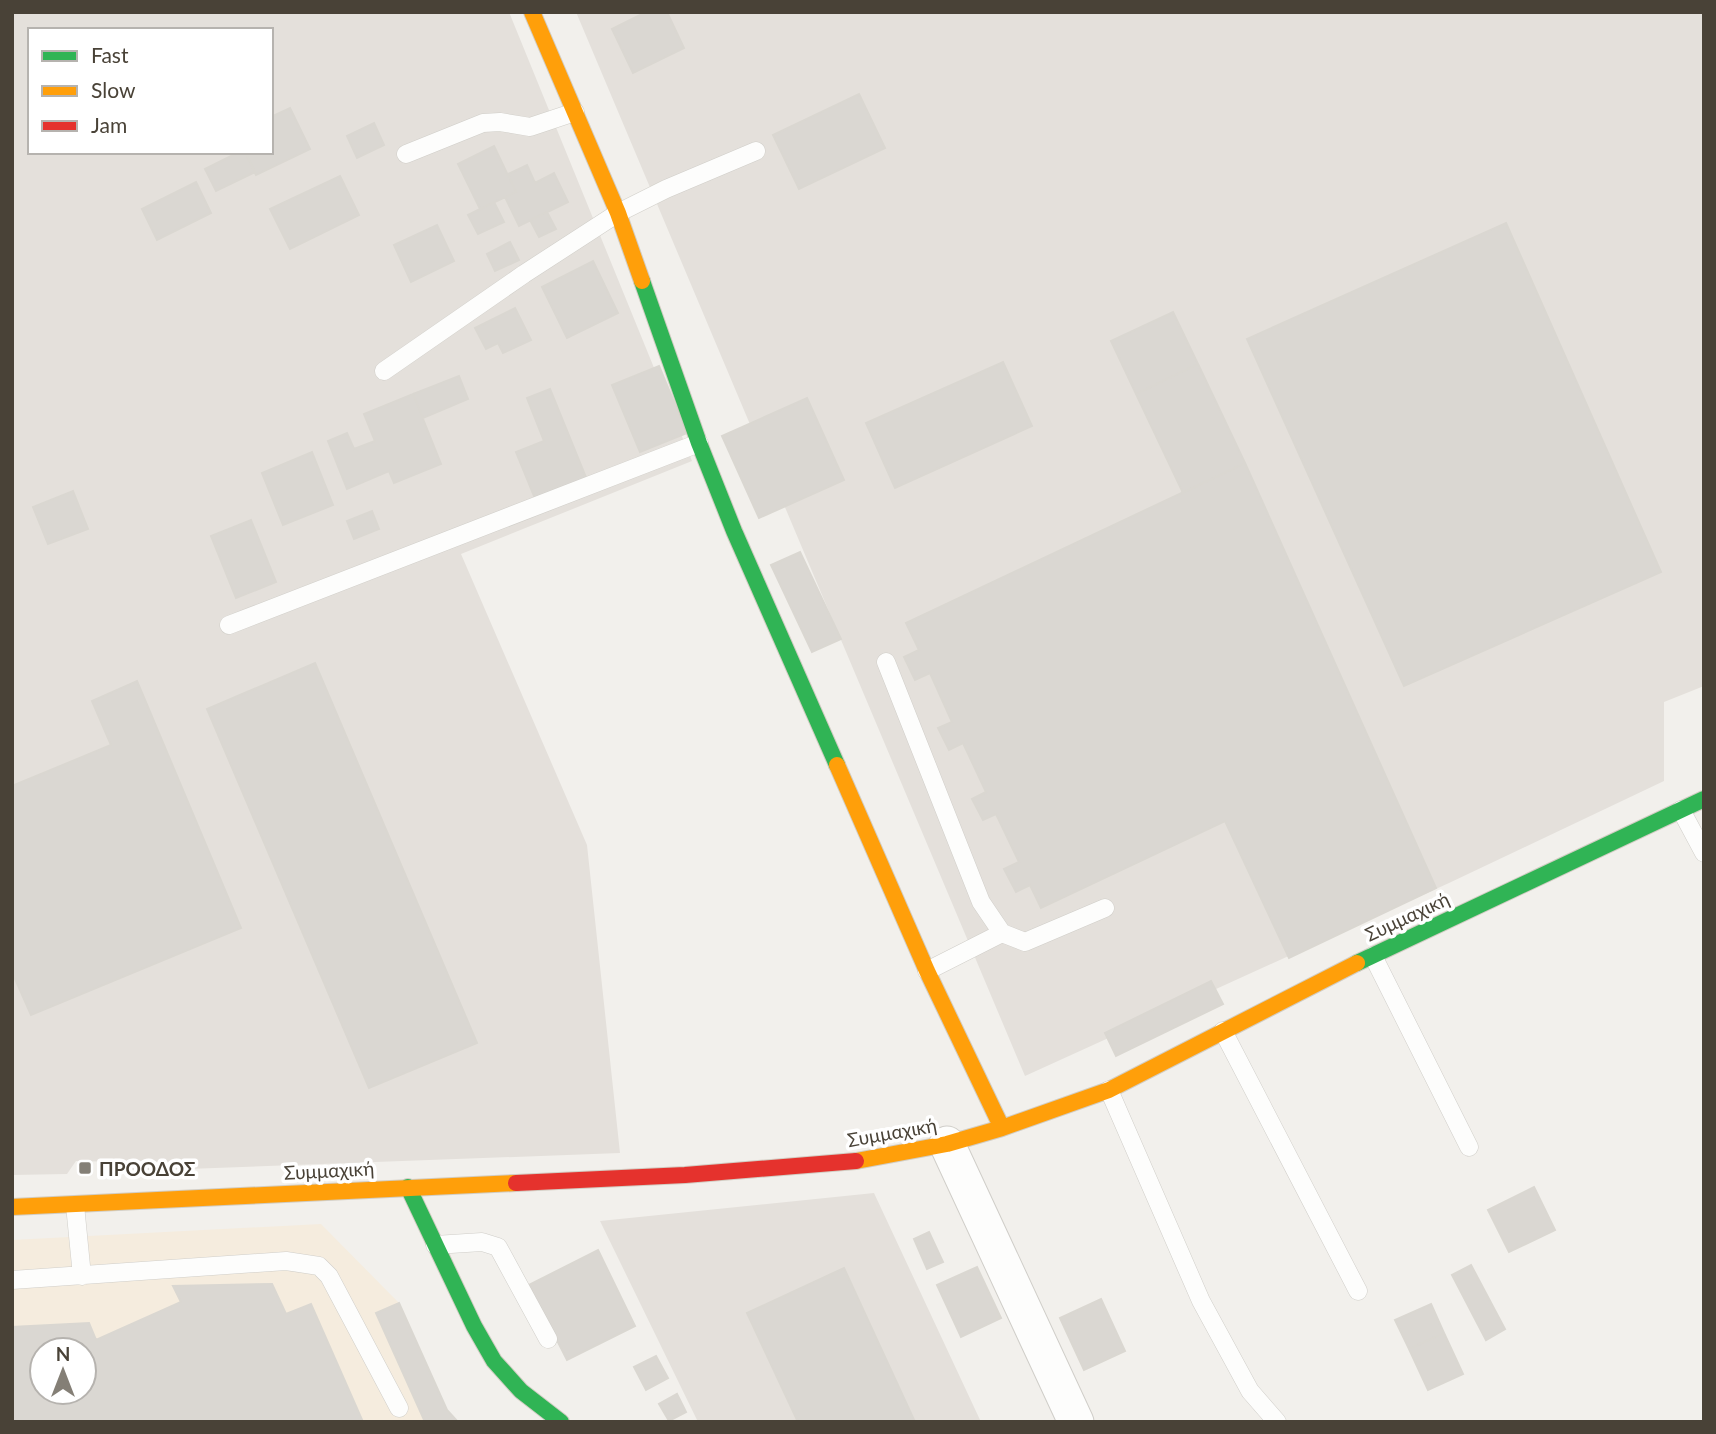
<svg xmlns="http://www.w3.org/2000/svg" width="1716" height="1434" viewBox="0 0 1716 1434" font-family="Lato,sans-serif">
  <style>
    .commercial { fill: #f5ecde; fill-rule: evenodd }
    .industrial { fill: #e4e0db; fill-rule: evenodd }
    .building { fill: #dad7d2; stroke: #dad7d1; stroke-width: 2; fill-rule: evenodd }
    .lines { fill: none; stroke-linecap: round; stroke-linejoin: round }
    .lane-casing { stroke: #d0cec9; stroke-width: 19 }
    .street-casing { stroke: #d0cec9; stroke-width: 37 }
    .fast-casing { stroke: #d2cdc3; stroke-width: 18 }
    .slow-casing { stroke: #d2cdc3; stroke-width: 18 }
    .jam-casing { stroke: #d2cdc3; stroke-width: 18 }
    .lane { stroke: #fdfdfc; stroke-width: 18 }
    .street { stroke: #fdfdfc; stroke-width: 35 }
    .fast { stroke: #30b455; stroke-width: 16 }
    .slow { stroke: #ff9f0a; stroke-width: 16 }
    .jam { stroke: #e5322d; stroke-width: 16 }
    .poi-dot { fill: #847f76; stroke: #fff; stroke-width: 2.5 }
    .labels { text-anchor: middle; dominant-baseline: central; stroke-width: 7; stroke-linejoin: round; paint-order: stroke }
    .street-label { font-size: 19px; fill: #494237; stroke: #fff }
    .poi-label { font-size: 19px; font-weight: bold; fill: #494237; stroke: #fff; text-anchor: start }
  </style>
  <rect width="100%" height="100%" fill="#f2f0ec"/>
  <path class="commercial" d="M321,1224L399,1303L447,1410L458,1422H12V1240ZM42,1350H84V1392H42Z"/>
  <path class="industrial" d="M12,12H509L692,461L461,554L587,845L620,1153L133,1171L125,1162L76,1161L67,1174L12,1175ZM30,30H271V152H30Z
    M576,12H1704V686L1664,702V781L1449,883L1025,1076Z
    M874,1193L981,1422H698L600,1221Z"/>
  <path class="building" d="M646,12H667L684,48L633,73L612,29Z
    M859,94L885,148L799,189L773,135Z
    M290,108L310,149L256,175L245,152H271V117Z
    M374,123L384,145L357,158L347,136Z
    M494,146L516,192L480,209L458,164Z
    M239,152H245L255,172L216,191L205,169Z
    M527,165L535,183L554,173L568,202L519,226L505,197L516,192L508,174Z
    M340,176L359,215L290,249L270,209Z
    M196,182L211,213L157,240L142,209Z
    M494,202L504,222L478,234L468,215Z
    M547,212L556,229L539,237L530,220Z
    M1506,223L1661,572L1404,686L1247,339Z
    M437,225L454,261L411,282L394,245Z
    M510,242L519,260L495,271L487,254Z
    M593,261L618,313L567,338L542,287Z
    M515,308L531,340L503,353L498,343L486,349L475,328Z
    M1173,312L1198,364L1136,394L1111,341Z
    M1003,362L1032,426L895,488L866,423Z
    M1198,364L1245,463L1183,493L1136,394Z
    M659,366L687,433L640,452L612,385Z
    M459,376L468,399L423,418L413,394Z
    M550,389L587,480L536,501L516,452L544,441L527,398Z
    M413,394L441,464L394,483L389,471L347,489L328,441L347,433L354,449L375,441L364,414Z
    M807,398L844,480L759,518L722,436Z
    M312,452L333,505L283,525L262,473Z
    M1245,463L1436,888L1289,958L1225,821L1041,908L1030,885L1016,892L1004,869L1019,862L996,814L983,820L972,799L986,792L963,743L949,750L938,728L952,722L930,673L915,680L904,657L919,650L906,623Z
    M73,491L88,529L48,544L33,507Z
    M372,511L379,529L354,539L347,521Z
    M251,520L276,582L236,598L211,536Z
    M800,552L841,639L812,652L771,565Z
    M315,663L477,1043L369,1088L207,709Z
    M137,681L241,928L31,1015L12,972V786L111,745L92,701Z
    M1211,981L1223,1004L1116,1056L1105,1033Z
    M1534,1187L1555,1230L1509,1252L1488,1210Z
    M929,1232L943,1262L927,1269L914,1239Z
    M598,1250L635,1326L567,1360L529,1285Z
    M1471,1265L1505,1329L1486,1340L1452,1275Z
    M977,1267L1001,1318L961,1337L937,1285Z
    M844,1268L915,1422H798L747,1313Z
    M272,1284L286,1314L311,1304L363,1422H12V1327L89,1323L96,1340L181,1302L173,1286ZM42,1350H84V1392H42Z
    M1101,1299L1125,1351L1084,1370L1060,1318Z
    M399,1303L447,1410L458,1422H425L376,1313Z
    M1431,1304L1444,1333L1409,1349L1395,1320Z
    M1444,1333L1463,1374L1428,1390L1409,1349Z
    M656,1356L668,1378L646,1390L634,1367Z
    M677,1394L686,1412L669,1421L659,1404Z"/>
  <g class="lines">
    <g class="lane-casing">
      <path id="lane" d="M406,154L483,123L500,122L530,127L575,112
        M384,371L524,274L618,213L666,189L756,151
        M229,625L699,443
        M886,662L981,902L1002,933L1025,942L1105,908
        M1681,810L1704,853
        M1373,956L1469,1147
        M927,971L1002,933
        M1223,1031L1358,1291
        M1109,1090L1201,1301L1250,1391L1277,1422
        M75,1205L82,1276
        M435,1245L482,1242L498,1247L548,1339
        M12,1280L286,1261L319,1266L329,1276L399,1408"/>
    </g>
    <g class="street-casing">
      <path id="street" d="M947,1144L1076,1422"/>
    </g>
    <g class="fast-casing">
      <path id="fast" d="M642,281L699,443L734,531L837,765
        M1357,963L1704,799
        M408,1187L474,1326L494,1361L521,1391L561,1422"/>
    </g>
    <g class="slow-casing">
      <path id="slow" d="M532,12L618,213L642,281
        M837,765L927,971L1002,1128
        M856,1161L947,1144L1002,1128L1109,1090L1357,963
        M12,1207L516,1183"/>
    </g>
    <g class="jam-casing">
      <path id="jam" d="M516,1183L685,1175L856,1161"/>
    </g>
    <use href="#lane" class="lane"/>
    <use href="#street" class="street"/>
    <use href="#fast" class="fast"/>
    <use href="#slow" class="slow"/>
    <use href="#jam" class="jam"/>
  </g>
  <rect class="poi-dot" x="78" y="1161" width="14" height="14" rx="3.5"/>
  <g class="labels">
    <g class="street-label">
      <text transform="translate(1407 916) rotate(-25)">Συμμαχική</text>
      <text transform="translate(892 1132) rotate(-10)">Συμμαχική</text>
      <text transform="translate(329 1170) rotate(-3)">Συμμαχική</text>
    </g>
    <g class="poi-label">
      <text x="99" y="1168">ΠΡΟΟΔΟΣ</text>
    </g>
  </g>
  <rect width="1716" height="1434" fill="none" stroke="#494237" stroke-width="28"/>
  <rect x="28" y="28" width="245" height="126" fill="#ffffff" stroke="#b6b3af" stroke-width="2"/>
  <rect x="42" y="51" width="35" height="10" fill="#30b455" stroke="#b6b3af" stroke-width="2"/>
  <text x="91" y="63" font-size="21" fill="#494237">Fast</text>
  <rect x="42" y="86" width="35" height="10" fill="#ff9f0a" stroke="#b6b3af" stroke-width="2"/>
  <text x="91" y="98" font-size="21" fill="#494237">Slow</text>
  <rect x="42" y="121" width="35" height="10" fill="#e5322d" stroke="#b6b3af" stroke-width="2"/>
  <text x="91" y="133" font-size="21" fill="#494237">Jam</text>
  <g transform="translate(63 1371)"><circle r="33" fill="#ffffff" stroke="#b6b3af" stroke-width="2"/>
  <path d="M0-5L12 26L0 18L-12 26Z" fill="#847f76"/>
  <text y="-10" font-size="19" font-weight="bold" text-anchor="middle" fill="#494237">N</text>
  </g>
</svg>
